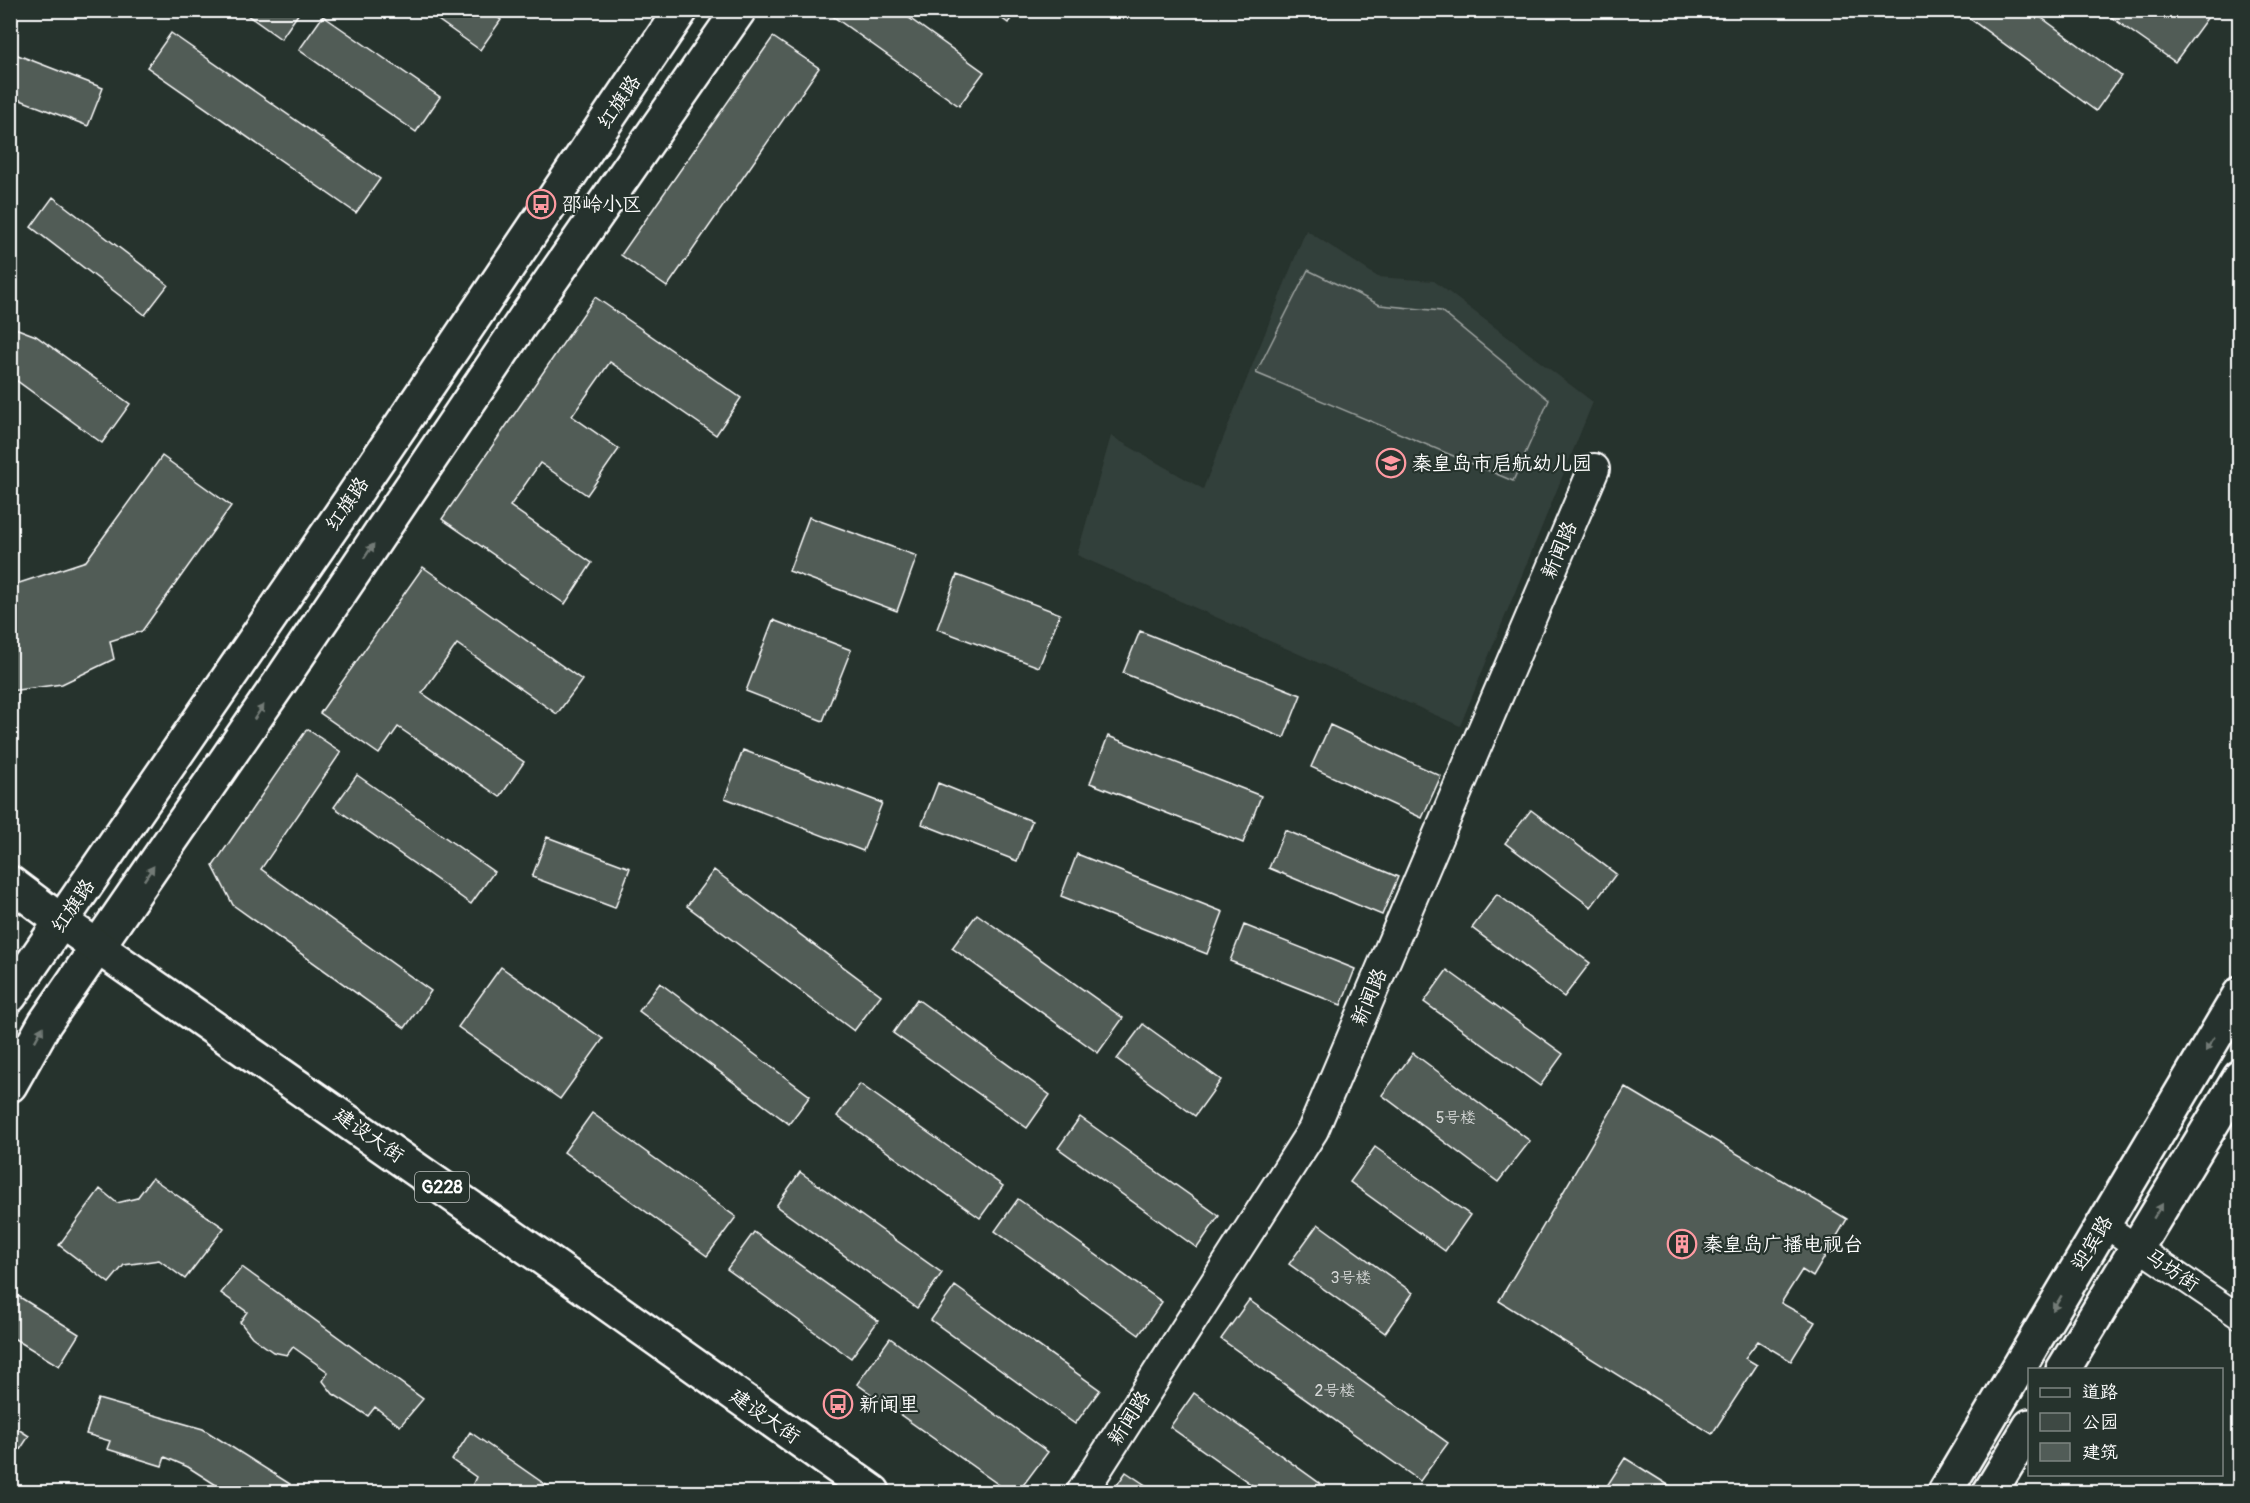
<svg xmlns="http://www.w3.org/2000/svg" width="2250" height="1503" viewBox="0 0 2250 1503" font-family="Pangolin,'LXGW WenKai TC',sans-serif">
  <style>
    .built { fill: #333f3a }
    .green { fill: #3e4944; stroke: #9ea4a2; stroke-width: 1.5 }
    .building { fill: #515c57; stroke: #fff; stroke-width: 1.5 }
    .lines { fill: none; stroke-linecap: round; stroke-linejoin: round }
    .minor-casing { stroke: #fff; stroke-width: 28 }
    .tertiary-casing { stroke: #fff; stroke-width: 34 }
    .secondary-casing { stroke: #fff; stroke-width: 38 }
    .trunk-casing { stroke: #fff; stroke-width: 38 }
    .minor { stroke: #26332d; stroke-width: 24 }
    .tertiary { stroke: #26332d; stroke-width: 30 }
    .secondary { stroke: #26332d; stroke-width: 33 }
    .trunk { stroke: #26332d; stroke-width: 33 }
    .oneway { fill: #727a76 }
    .labels { text-anchor: middle; dominant-baseline: central; stroke-width: 4.5; stroke-linejoin: round; paint-order: stroke }
    .number-label { font-size: 16px; fill: #d4d6d5 }
    .shield { fill: #26332d; stroke: #bec2c0; stroke-width: 1.5 }
    .shield-label { font-size: 18px; font-weight: bold; fill: #fff }
    .street-label { font-size: 20px; fill: #fff; stroke: #26332d }
    .poi-label { font-size: 20px; fill: #fff; stroke: #26332d; text-anchor: start }
  </style>
  <rect width="100%" height="100%" fill="#26332d"/>
  <filter id="ink" filterUnits="userSpaceOnUse"><feTurbulence type="fractalNoise" baseFrequency=".0167" numOctaves="2"/><feDisplacementMap in="SourceGraphic" scale="12" xChannelSelector="R" yChannelSelector="G"/><feConvolveMatrix kernelMatrix="1 2 1 2 8 2 1 2 1" color-interpolation-filters="sRGB"/></filter>
  <g filter="url(#ink)">
    <path class="built" d="M1306,230L1378,277L1434,281L1593,402L1460,726L1077,555L1111,436L1203,489Z"/>
    <path class="green" d="M1308,270L1380,305L1441,311L1549,400L1513,481L1256,373Z"/>
    <path class="building" d="M102,10H118L113,18Z
      M240,10H301L281,39Z
      M424,10H488L501,20L480,50Z
      M824,10H898L984,72L959,106Z
      M990,10H1017L1008,23Z
      M1958,10H2031L2121,76L2096,111Z
      M2101,10H2213L2175,62Z
      M323,16L440,97L416,132L299,50Z
      M171,33L380,179L356,213L147,67Z
      M773,37L819,68L667,287L621,255Z
      M10,52L103,88L88,126L10,96Z
      M10,190L17,193L10,210Z
      M53,197L168,285L145,315L31,227Z
      M595,297L741,398L716,435L610,362L572,416L619,449L587,495L540,463L510,506L592,563L565,604L442,519Z
      M10,326L36,336L130,404L102,443L17,381L10,378Z
      M162,456L231,506L142,631L110,641L114,659L62,684L10,691V586L86,561Z
      M809,517L917,556L897,611L789,571Z
      M423,567L582,680L557,714L457,644L422,693L524,762L500,797L398,727L379,754L320,713Z
      M957,575L1060,614L1039,667L937,629Z
      M773,620L851,650L823,721L746,691Z
      M1140,631L1301,695L1284,738L1123,673Z
      M1330,725L1441,776L1422,818L1311,767Z
      M307,729L341,752L261,869L431,991L405,1028L233,905L213,866Z
      M1108,736L1261,796L1243,843L1090,783Z
      M743,750L882,803L863,851L725,798Z
      M357,775L494,872L471,904L334,807Z
      M938,783L1032,821L1017,861L922,824Z
      M1531,810L1616,874L1591,907L1505,843Z
      M1285,830L1398,877L1382,915L1269,868Z
      M547,837L630,868L615,908L532,877Z
      M1077,854L1223,912L1207,954L1061,896Z
      M714,870L881,995L854,1031L687,906Z
      M1497,894L1590,963L1564,997L1472,928Z
      M977,914L1123,1018L1098,1053L952,948Z
      M1244,925L1355,969L1341,1005L1230,961Z
      M501,967L603,1039L560,1099L458,1027Z
      M1447,970L1563,1054L1540,1086L1424,1002Z
      M660,983L810,1096L789,1124L639,1011Z
      M917,999L1050,1095L1027,1128L893,1033Z
      M1143,1024L1221,1080L1195,1116L1117,1059Z
      M1413,1053L1530,1141L1498,1182L1382,1095Z
      M860,1084L1003,1186L980,1218L837,1116Z
      M1625,1087L1847,1219L1813,1277L1802,1270L1781,1303L1815,1322L1791,1361L1758,1341L1745,1358L1757,1365L1712,1434L1499,1301Z
      M592,1113L736,1217L707,1256L564,1152Z
      M1080,1117L1219,1216L1197,1248L1058,1148Z
      M1375,1147L1470,1215L1445,1251L1350,1182Z
      M800,1172L942,1273L917,1308L776,1206Z
      M152,1178L224,1228L185,1279L159,1260L124,1265L109,1283L59,1245L100,1189L117,1203L137,1198Z
      M1018,1199L1162,1302L1139,1335L995,1231Z
      M1318,1224L1413,1293L1385,1333L1289,1264Z
      M754,1232L878,1321L851,1358L727,1269Z
      M242,1267L423,1399L400,1426L375,1407L368,1416L333,1394L323,1381L328,1372L293,1347L287,1355L273,1352L252,1337L240,1322L247,1312L221,1293Z
      M955,1286L1100,1390L1075,1424L931,1320Z
      M10,1291L79,1334L59,1366L10,1336Z
      M1249,1300L1448,1443L1420,1481L1221,1339Z
      M890,1338L1048,1452L1018,1492H1009L857,1384Z
      M1194,1393L1332,1492H1262L1170,1427Z
      M98,1399L203,1429L290,1484L285,1492H227L188,1467L165,1457L162,1466L107,1449L110,1441L86,1434Z
      M10,1424L29,1436L10,1465Z
      M470,1432L556,1492H475L471,1488L476,1477L452,1460Z
      M1625,1458L1678,1491L1677,1492H1603Z
      M1126,1472L1156,1492H1112Z"/>
    <g class="lines">
      <g class="minor-casing">
        <path id="minor" d="M2103,1224L2240,1317"/>
      </g>
      <g class="tertiary-casing">
        <path id="tertiary" d="M1082,1492L1313,1130L1594,469"/>
      </g>
      <g class="secondary-casing">
        <path id="secondary" d="M10,996L350,501L681,10
          M10,1085L45,1023L282,679L525,318L739,10
          M2063,1370L2240,1077
          M1945,1492L2240,994
          M1990,1492L2030,1426"/>
      </g>
      <g class="trunk-casing">
        <path id="trunk" d="M10,883L62,922L540,1256L873,1492"/>
      </g>
      <use href="#minor" class="minor"/>
      <use href="#tertiary" class="tertiary"/>
      <use href="#secondary" class="secondary"/>
      <use href="#trunk" class="trunk"/>
    </g>
    <defs><path id="oneway-solid" d="M-6-.8H1V-3.2L6.5 0L1 3.2V.8H-6Z" transform="scale(1.5)"/></defs>
    <g class="oneway">
      <use href="#oneway-solid" transform="translate(369 551) rotate(-56)"/>
      <use href="#oneway-solid" transform="translate(259 712) rotate(-56)"/>
      <use href="#oneway-solid" transform="translate(149 873) rotate(-56)"/>
      <use href="#oneway-solid" transform="translate(39 1034) rotate(-61)"/>
      <use href="#oneway-solid" transform="translate(2210 1044) rotate(121)"/>
      <use href="#oneway-solid" transform="translate(2158 1211) rotate(-59)"/>
      <use href="#oneway-solid" transform="translate(2057 1303) rotate(121)"/>
    </g>
  </g>
  <defs>
    <g id="bus-ring" transform="scale(1.5)"><circle r="9.5" fill="#26332d" stroke="#ff9aa2" stroke-width="1.5"/><path d="M-5-6H5V4H4V6H2V4H-2V6H-4V4H-5ZM-3.5-4V0h7V-4ZM-3.5 1.2v1.5H-2V1.2ZM2 1.2v1.5H3.5V1.2Z" fill="#ff9aa2"/></g>
    <g id="school-ring" transform="scale(1.5)"><circle r="9.5" fill="#26332d" stroke="#ff9aa2" stroke-width="1.5"/><path d="M0-5L7-2L0 1L-7-2ZM-4 1L0 2.5L4 1V4Q0 6-4 4Z" fill="#ff9aa2"/></g>
    <g id="building-ring" transform="scale(1.5)"><circle r="9.5" fill="#26332d" stroke="#ff9aa2" stroke-width="1.5"/><path d="M-4-6H4V6H1V3H-1V6H-4ZM-2.5-4.3h1.7v1.8h-1.7ZM.8-4.3h1.7v1.8H.8ZM-2.5-1h1.7V.8h-1.7ZM.8-1h1.7V.8H.8Z" fill="#ff9aa2"/></g>
  </defs>
  <g fill-rule="evenodd">
    <use href="#bus-ring" x="541" y="204"/>
    <use href="#school-ring" x="1391" y="463"/>
    <use href="#building-ring" x="1682" y="1244"/>
    <use href="#bus-ring" x="838" y="1404"/>
  </g>
  <g class="labels">
    <g class="number-label">
      <text x="1456" y="1118">5号楼</text>
      <text x="1351" y="1278">3号楼</text>
      <text x="1335" y="1391">2号楼</text>
    </g>
    <rect class="shield" x="415" y="1172" width="54" height="30" rx="4.5"/>
    <g class="shield-label">
      <text x="442" y="1187">G228</text>
    </g>
    <g class="street-label">
      <text transform="translate(619 102) rotate(-56)">红旗路</text>
      <text transform="translate(347 504) rotate(-56)">红旗路</text>
      <text transform="translate(1559 550) rotate(-67)">新闻路</text>
      <text transform="translate(73 906) rotate(-56)">红旗路</text>
      <text transform="translate(1369 997) rotate(-67)">新闻路</text>
      <text transform="translate(369 1135) rotate(35)">建设大街</text>
      <text transform="translate(2092 1243) rotate(-59)">迎宾路</text>
      <text transform="translate(2172 1270) rotate(34)">马坊街</text>
      <text transform="translate(765 1416) rotate(35)">建设大街</text>
      <text transform="translate(1129 1418) rotate(-57)">新闻路</text>
    </g>
    <g class="poi-label">
      <text x="562" y="204">邵岭小区</text>
      <text x="1412" y="463">秦皇岛市启航幼儿园</text>
      <text x="1703" y="1244">秦皇岛广播电视台</text>
      <text x="859" y="1404">新闻里</text>
    </g>
  </g>
  <rect width="2250" height="1503" fill="none" stroke="#26332d" stroke-width="36"/>
  <rect x="18" y="18" width="2214" height="1467" fill="none" stroke="#fff" stroke-width="2" filter="url(#ink)"/>
  <rect x="2028" y="1368" width="195" height="108" fill="#26332d" stroke="#7d8581" stroke-width="1.5"/>
  <rect x="2040" y="1388" width="30" height="9" fill="#26332d" stroke="#7d8581" stroke-width="1.5"/>
  <text x="2082" y="1398" font-size="18" fill="#ffffff">道路</text>
  <rect x="2040" y="1413" width="30" height="18" fill="#3e4944" stroke="#7d8581" stroke-width="1.5"/>
  <text x="2082" y="1428" font-size="18" fill="#ffffff">公园</text>
  <rect x="2040" y="1443" width="30" height="18" fill="#515c57" stroke="#7d8581" stroke-width="1.5"/>
  <text x="2082" y="1458" font-size="18" fill="#ffffff">建筑</text>
</svg>
